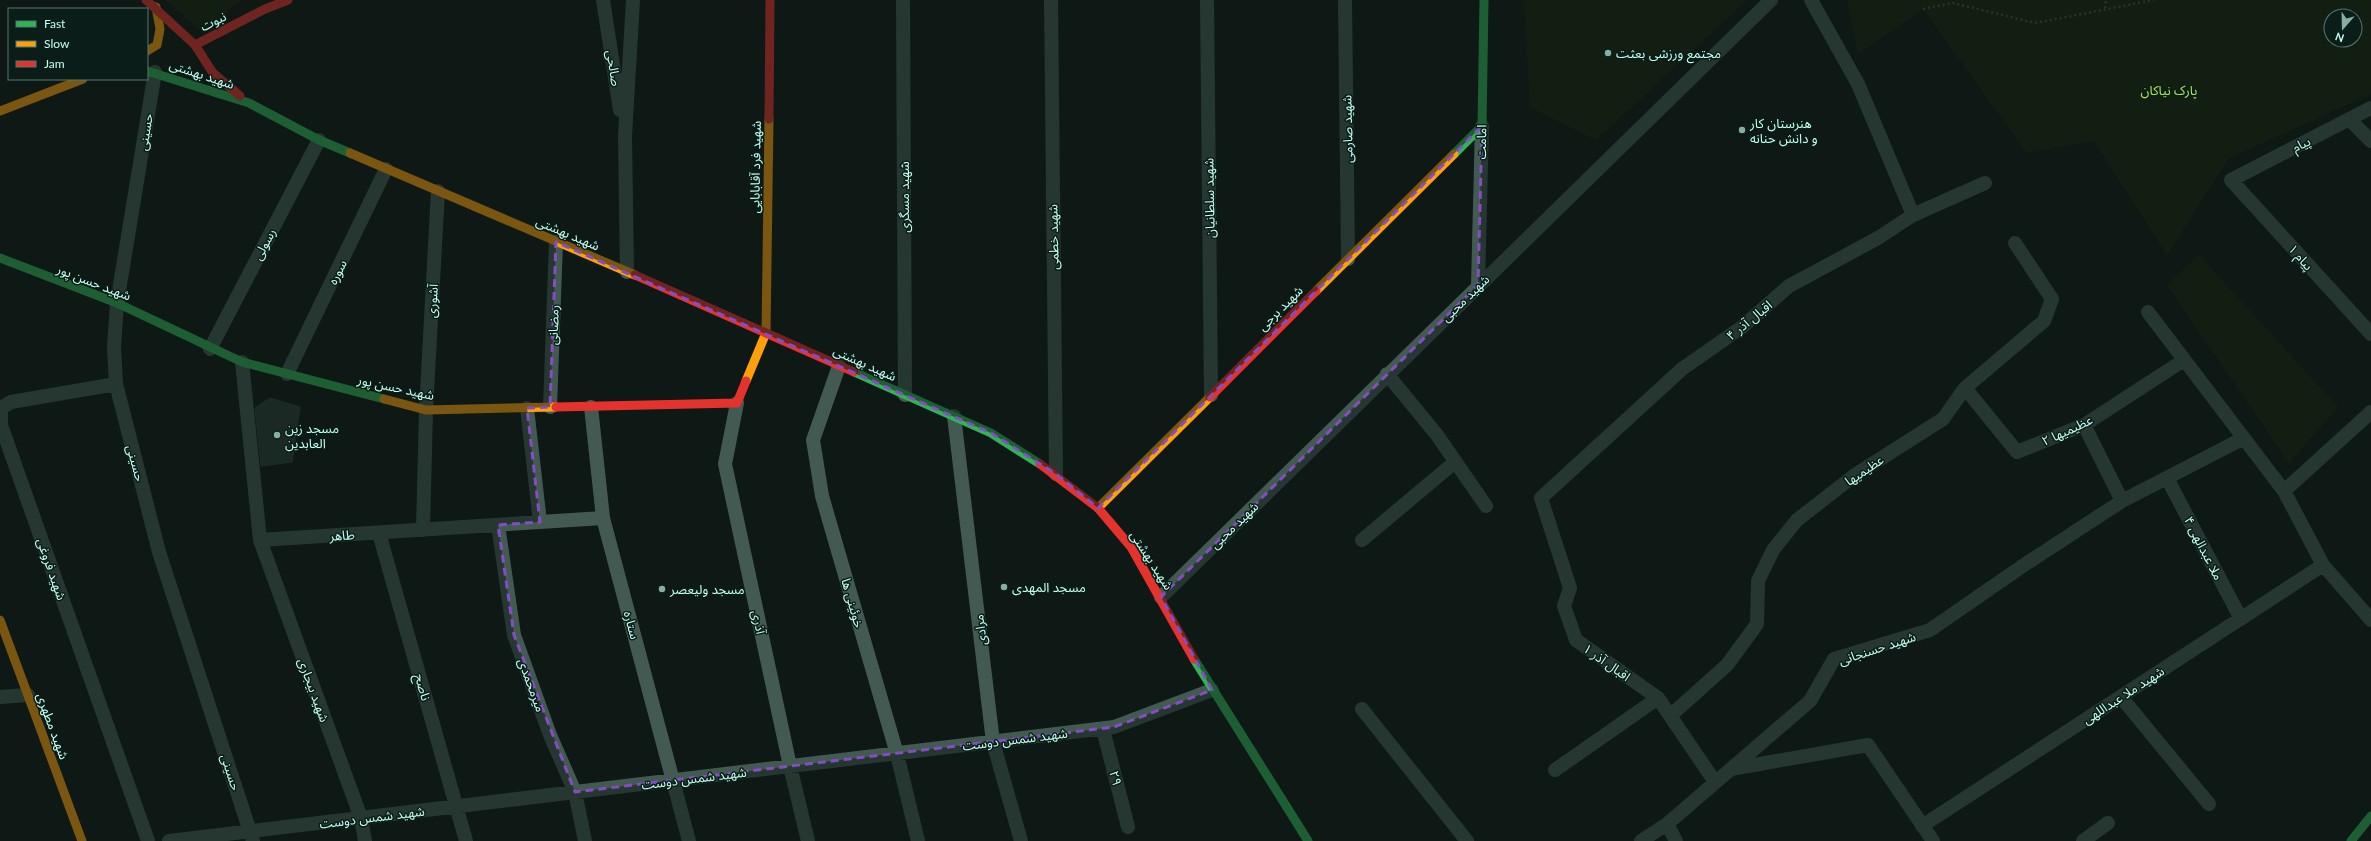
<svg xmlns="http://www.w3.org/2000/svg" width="2371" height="841" viewBox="0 0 2371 841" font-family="Lato,'Noto Sans Arabic',sans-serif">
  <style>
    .green { fill: #17250e; fill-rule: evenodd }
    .building { fill: #2b3d38; stroke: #30443f }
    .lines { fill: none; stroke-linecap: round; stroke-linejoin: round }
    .path { stroke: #415545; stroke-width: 2.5; stroke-dasharray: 2 3; stroke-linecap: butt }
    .street { stroke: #435a52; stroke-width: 14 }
    .fast { stroke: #30b455; stroke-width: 9 }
    .slow { stroke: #ff9f0a; stroke-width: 9 }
    .jam { stroke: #e5322d; stroke-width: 9 }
    .marked { fill: none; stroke: #864cc6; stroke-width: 3; stroke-dasharray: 8 5; stroke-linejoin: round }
    .poi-dot { fill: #86aea3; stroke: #0a1d19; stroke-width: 1.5 }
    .labels { text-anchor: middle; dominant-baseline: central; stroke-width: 3; stroke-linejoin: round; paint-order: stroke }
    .street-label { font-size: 13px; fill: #c6ffef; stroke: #0a1d19 }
    .poi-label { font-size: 13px; fill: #c6ffef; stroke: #0a1d19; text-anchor: start }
    .park-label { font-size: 13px; fill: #afe44d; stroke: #0a1d19 }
  </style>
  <rect width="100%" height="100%" fill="#0e1916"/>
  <path class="green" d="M166,0H240L203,33Z
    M1524,0H1747L1596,140L1530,107Z
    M1847,0H2371V94L2229,158L2167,255L2094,141L2027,153L1923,9L1858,54ZM2331,16H2355V40H2331Z
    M2199,255L2338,407L2289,463L2167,285Z"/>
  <path class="building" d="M270,398L300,407L292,462L261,466L255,408Z"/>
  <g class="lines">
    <path class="path" d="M2105,8L2106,0
      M1923,9L1953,3L2035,23L2154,0"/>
    <path class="street" d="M603,0L620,110
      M903,0L905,395
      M1051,0L1056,474
      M1207,0L1211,395
      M1345,0L1348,259
      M1811,0L1858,84L1913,215
      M155,72L117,303L114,347L116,384L159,552L253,841
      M2371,108L2231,180L2371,334
      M2349,119L2371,141
      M627,272L625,136L633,0
      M1478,285L1482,126
      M2148,312L2284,491L2323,565L2371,620
      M210,349L319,140
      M242,362L260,540L603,518
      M839,366L813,440L822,496L897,754L918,841
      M287,374L386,169
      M1387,374L1437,435L1486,506
      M116,384L11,402L1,408V425L148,841
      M1965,388L2017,452L2084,425L2184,360
      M737,403L725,464L790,766L808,841
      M550,407L556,242
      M591,407L603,518L689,841
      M527,408L540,522
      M954,416L993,742L1021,841
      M2084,425L2122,501
      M2167,478L2241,619
      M2284,491L2371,412
      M498,525L514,635L550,735L575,792L585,841
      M423,530L426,410L438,191
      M379,533L466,841
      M260,540L361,818L365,841
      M1362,540L1455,462
      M1161,597L1771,0
      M0,697L28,695
      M2121,697L2209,804
      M1362,709L1467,841
      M1670,716L1727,665L1757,624L1758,581L1773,550L1797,520L1855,475L1943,419L1965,388L2044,321L2052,299L2015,243
      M1103,729L1128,827
      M1731,769L1868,745L1933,841
      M1555,770L1658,698
      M1715,782L1658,698L1576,640L1564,606L1570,588L1541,498L1682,369L1742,327L1789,286L1878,238L1913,215L1985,183
      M1667,824L1676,841
      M1922,826L2323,565
      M169,841L1114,727L1212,690
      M1641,841L1667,824L1810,701L1834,659L1930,630L2024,565L2122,501L2244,438
      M2083,841L2108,823"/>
    <path class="fast" d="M147,71L249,103L319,140L350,153
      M1454,154L1482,126L1484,0
      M0,258L117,303L242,362L384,399
      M854,372L991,433L1040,464
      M1194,659L1308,841
      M2351,841L2371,816"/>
    <path class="slow" d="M147,51L157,45L160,29L156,7
      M0,111L83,79
      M350,153L635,275
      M1316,291L1454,154
      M746,381L766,333L769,119
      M384,399L426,410L556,407
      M1098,508L1210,397
      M0,620L82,841"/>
    <path class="jam" d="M146,0L195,45L213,73L240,96
      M195,45L265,9L288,0
      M769,119L770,0
      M635,275L854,372
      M1210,397L1316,291
      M556,407L737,403L746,381
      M1040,464L1098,508L1131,547L1194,659"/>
  </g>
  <path d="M0 0H2371V841H0ZM1482,126L1478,285L1161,597L1212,690L1114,727L575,792L514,635L498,525L540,522L527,408L550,407L556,242L991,433L1056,474L1098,508Z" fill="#0e1916" fill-opacity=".55" fill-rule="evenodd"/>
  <path class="marked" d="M1482,126L1478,285L1161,597L1212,690L1114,727L575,792L514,635L498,525L540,522L527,408L550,407L556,242L991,433L1056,474L1098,508Z"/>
  <g class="poi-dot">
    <circle cx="1608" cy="53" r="4"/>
    <circle cx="1742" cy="130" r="4"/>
    <circle cx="277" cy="435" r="4"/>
    <circle cx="1004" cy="587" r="4"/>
    <circle cx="662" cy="589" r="4"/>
  </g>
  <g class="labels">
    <g class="street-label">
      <text transform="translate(213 21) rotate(-27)">نبوت</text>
      <text transform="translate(614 68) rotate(81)">صالحی</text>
      <text transform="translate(202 74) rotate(18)">شهید بهشتی</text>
      <text transform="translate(1347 129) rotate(-91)">شهید صارمی</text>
      <text transform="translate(145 132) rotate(-81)">حسینی</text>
      <text transform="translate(1481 142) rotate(-89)">امامت</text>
      <text transform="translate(2301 144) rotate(-27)">پیام</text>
      <text transform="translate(755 167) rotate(-89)">شهید فرد آقابابایی</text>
      <text transform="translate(904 197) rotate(-90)">شهید مسگری</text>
      <text transform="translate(1209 198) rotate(-91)">شهید سلطانیان</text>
      <text transform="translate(568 233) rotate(23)">شهید بهشتی</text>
      <text transform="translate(1053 237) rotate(-91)">شهید خطمی</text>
      <text transform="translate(264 244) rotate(-62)">رسولی</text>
      <text transform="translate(2301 257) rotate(48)">پیام ۱</text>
      <text transform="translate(337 272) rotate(-64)">سوره</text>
      <text transform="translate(94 282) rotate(21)">شهید حسن پور</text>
      <text transform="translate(1465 298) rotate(-44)">شهید محبی</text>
      <text transform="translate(432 301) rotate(-87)">آشوری</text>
      <text transform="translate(1280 308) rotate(-45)">شهید برجی</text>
      <text transform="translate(1749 320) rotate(-39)">اقبال آذر ۴</text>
      <text transform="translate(553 325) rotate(-88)">رمضانی</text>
      <text transform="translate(865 363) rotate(24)">شهید بهشتی</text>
      <text transform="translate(396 387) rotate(12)">شهید حسن پور</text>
      <text transform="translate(2067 430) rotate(-25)">عظیمیها ۲</text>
      <text transform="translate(136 463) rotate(75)">حسینی</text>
      <text transform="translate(1864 470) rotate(-34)">عظیمیها</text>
      <text transform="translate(1234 525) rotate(-44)">شهید محبی</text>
      <text transform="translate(342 535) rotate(-4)">طاهر</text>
      <text transform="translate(2204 548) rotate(63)">ملا عبدالهی ۴</text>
      <text transform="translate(1152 560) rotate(57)">شهید بهشتی</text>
      <text transform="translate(52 569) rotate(71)">شهید فروغی</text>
      <text transform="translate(853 603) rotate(74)">خوئینی ها</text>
      <text transform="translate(759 622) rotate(78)">آذری</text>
      <text transform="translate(632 625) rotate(75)">ستاره</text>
      <text transform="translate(980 630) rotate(-97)">مرادی</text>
      <text transform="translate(1877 648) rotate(-18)">شهید حسنجانی</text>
      <text transform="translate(1607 662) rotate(35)">اقبال آذر ۱</text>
      <text transform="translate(532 685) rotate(70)">میرمحمدی</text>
      <text transform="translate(423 687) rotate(74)">ناصح</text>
      <text transform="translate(314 690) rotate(70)">شهید بیجاری</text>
      <text transform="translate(2123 695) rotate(-33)">شهید ملا عبداللهی</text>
      <text transform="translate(53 726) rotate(70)">شهید مطهری</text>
      <text transform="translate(1015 739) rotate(-7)">شهید شمس دوست</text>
      <text transform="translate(231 772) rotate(72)">حسینی</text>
      <text transform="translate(694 778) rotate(-7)">شهید شمس دوست</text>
      <text transform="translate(1116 778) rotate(76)">۲۹</text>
      <text transform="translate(372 817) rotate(-7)">شهید شمس دوست</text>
    </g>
    <g class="poi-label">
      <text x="1616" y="53">مجتمع ورزشی بعثت</text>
      <text x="1750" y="123">هنرستان کار<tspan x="1750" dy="15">و دانش حنانه</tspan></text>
      <text x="285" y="428">مسجد زین<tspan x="285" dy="15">العابدین</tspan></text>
      <text x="1012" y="587">مسجد المهدی</text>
      <text x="670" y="589">مسجد ولیعصر</text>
    </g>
    <g class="park-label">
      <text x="2169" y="90">پارک نیاکان</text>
    </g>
  </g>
  <rect x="8" y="8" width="140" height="72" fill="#0a1d19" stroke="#55776f"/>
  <rect x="16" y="21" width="20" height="6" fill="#30b455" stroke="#55776f"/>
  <text x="44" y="28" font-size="12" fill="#c6ffef">Fast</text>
  <rect x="16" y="41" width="20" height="6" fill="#ff9f0a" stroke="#55776f"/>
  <text x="44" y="48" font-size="12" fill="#c6ffef">Slow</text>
  <rect x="16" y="61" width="20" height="6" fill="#e5322d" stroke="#55776f"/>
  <text x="44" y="68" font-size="12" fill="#c6ffef">Jam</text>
  <g transform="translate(2343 28) rotate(200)"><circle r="19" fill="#0a1d19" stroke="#55776f"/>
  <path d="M0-3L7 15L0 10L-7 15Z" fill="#86aea3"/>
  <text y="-6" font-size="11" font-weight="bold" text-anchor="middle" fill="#c6ffef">N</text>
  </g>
</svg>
